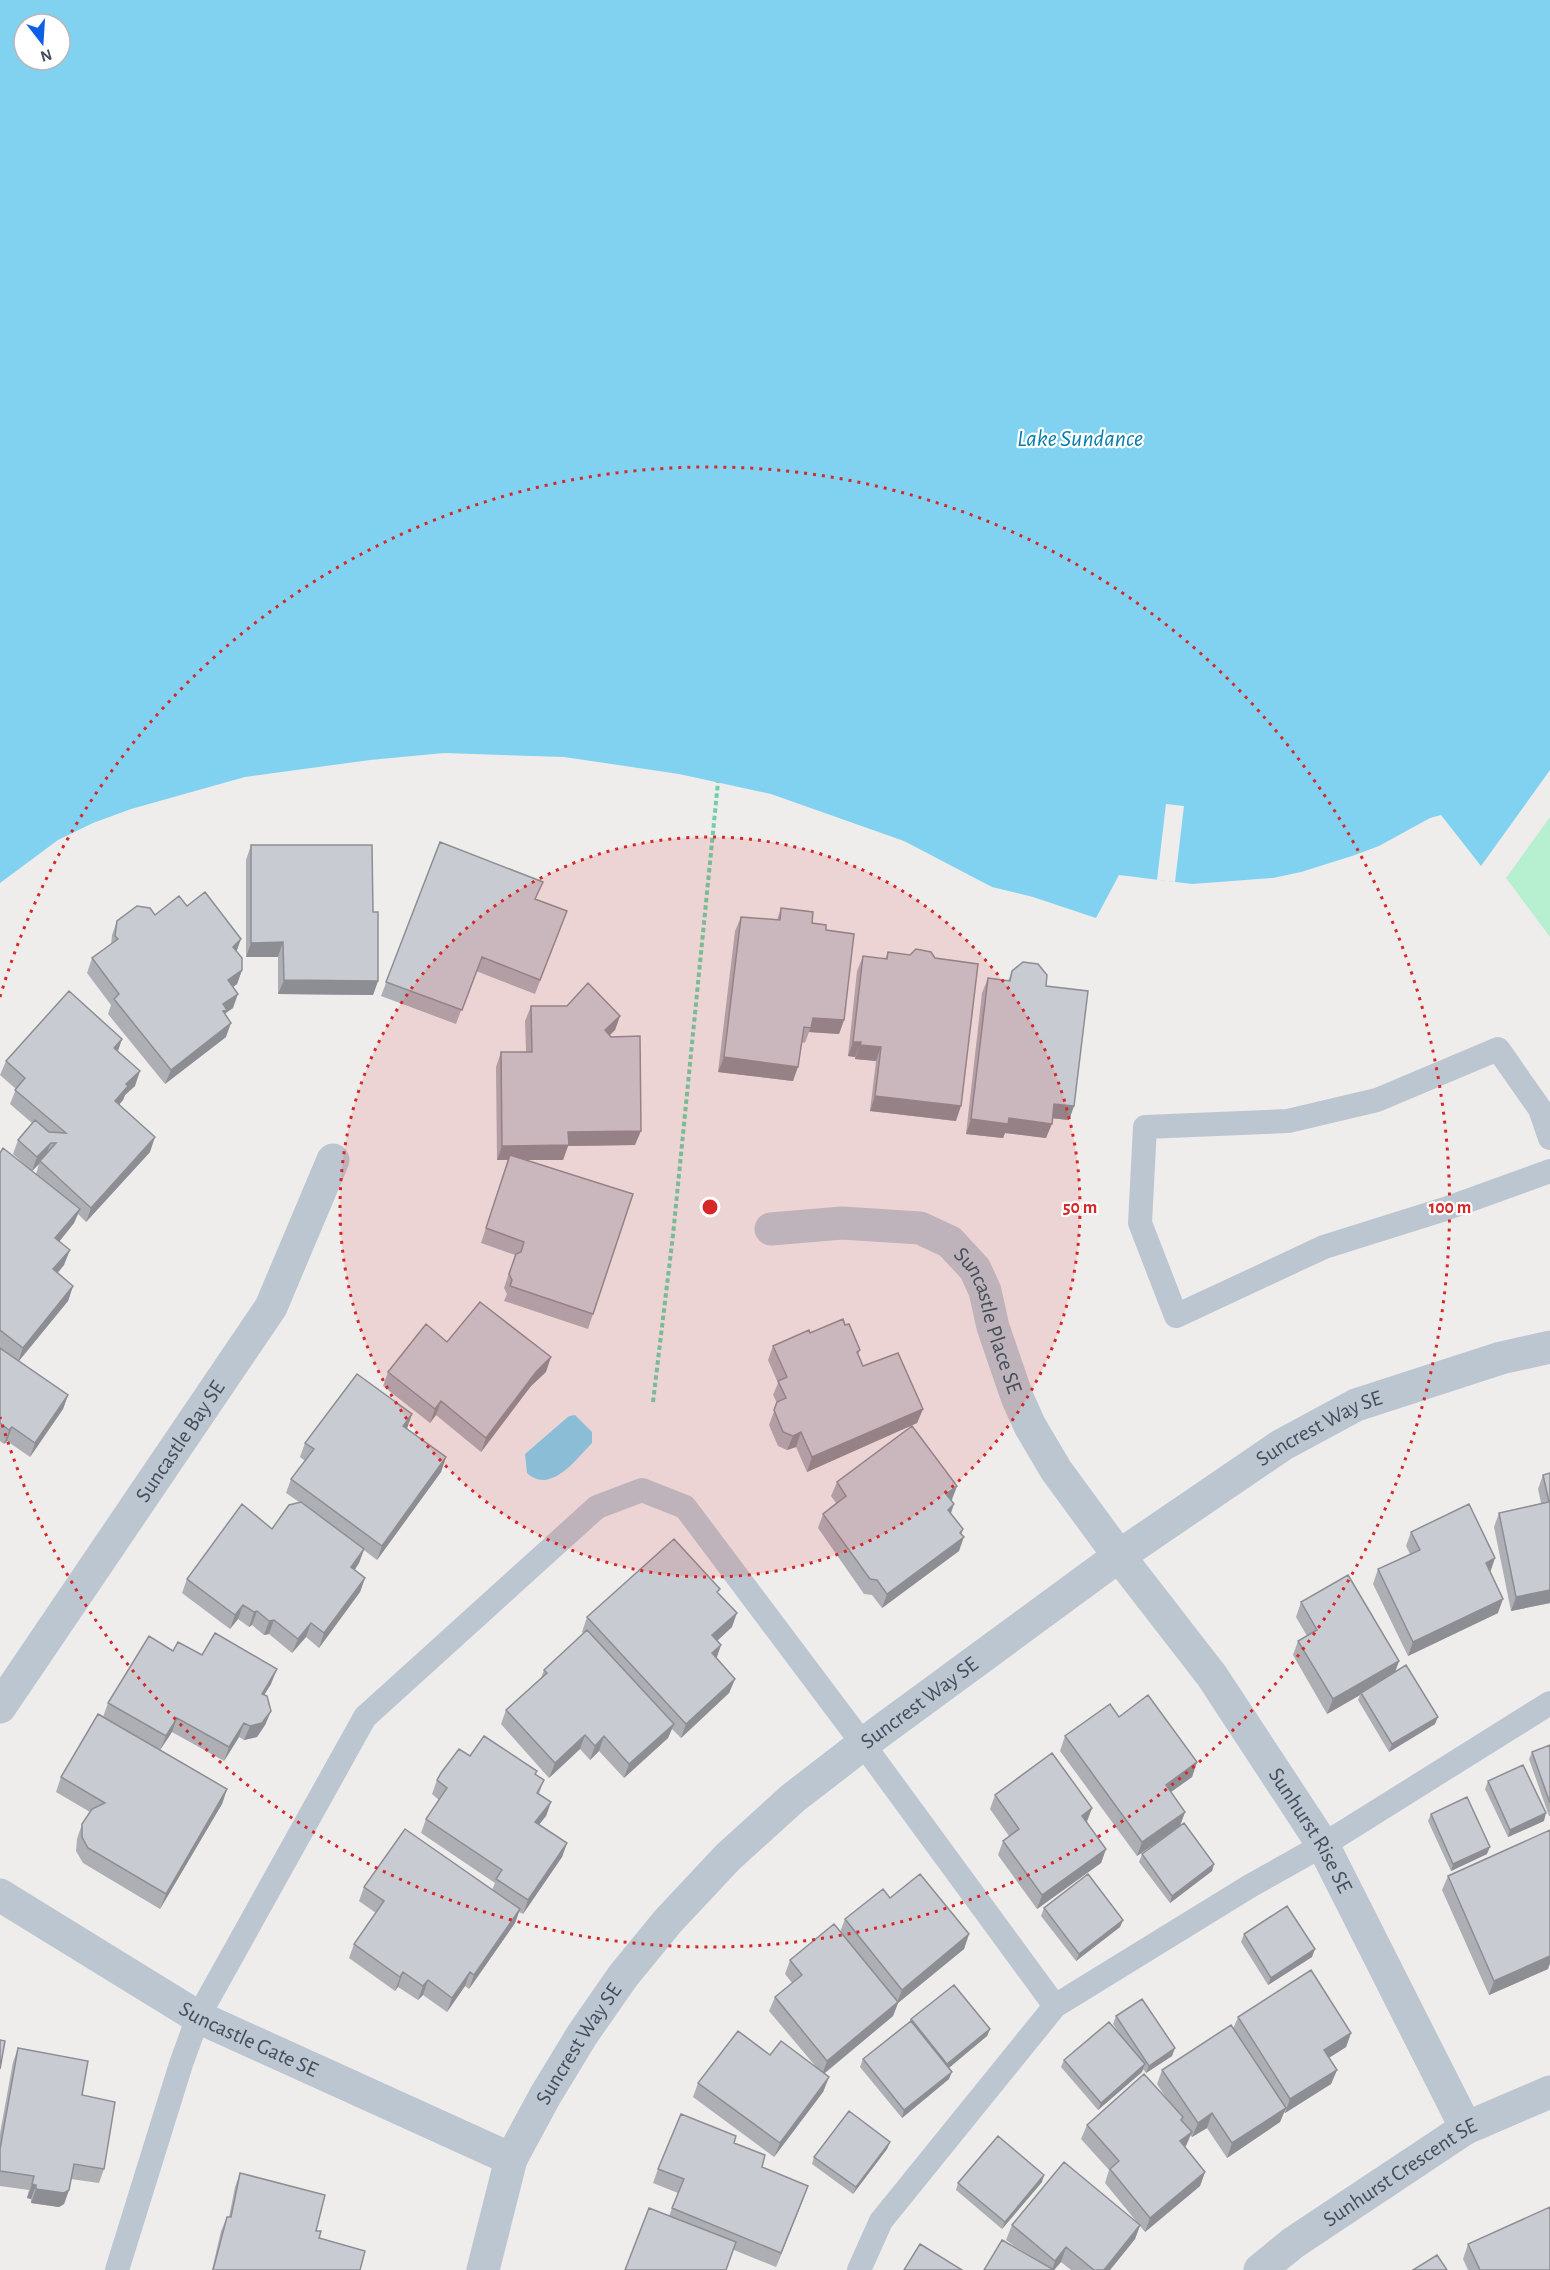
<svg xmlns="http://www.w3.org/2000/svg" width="1550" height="2270" viewBox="0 0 1550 2270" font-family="'Alegreya Sans',sans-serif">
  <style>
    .green { fill: #b7f0d1 }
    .water { fill: #81d2f0; fill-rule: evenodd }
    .pier { fill: #efecec }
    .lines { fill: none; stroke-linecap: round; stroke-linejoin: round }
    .path { stroke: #6dd0a6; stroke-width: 4; stroke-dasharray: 4.5 3; stroke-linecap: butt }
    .service { stroke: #bcc6d0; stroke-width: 24 }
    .minor { stroke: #bcc6d0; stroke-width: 33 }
    .wall { fill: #adafb5; fill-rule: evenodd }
    .shaded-wall { fill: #8d8e93 }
    .building { fill: #c9cbd2; stroke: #8d8e93; stroke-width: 1.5 }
    .ring { fill: none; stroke: #d62828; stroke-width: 3; stroke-dasharray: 3 6 }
    .labels { text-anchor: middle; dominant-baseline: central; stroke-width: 4.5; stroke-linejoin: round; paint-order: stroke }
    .street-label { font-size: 22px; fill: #444e5b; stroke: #fff }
    .water-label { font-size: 24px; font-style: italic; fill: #057ead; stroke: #fff }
    .centre { fill: #d62828; stroke: #fff; stroke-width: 3 }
    .ring-label { font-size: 18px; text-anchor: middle; font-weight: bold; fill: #d62828; stroke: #fff; stroke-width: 4.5; stroke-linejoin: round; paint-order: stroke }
  </style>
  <rect width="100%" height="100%" fill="#efecec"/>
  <path class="green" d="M1550,817V937L1506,878Z"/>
  <path class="water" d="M0,0H1550V770L1481,866L1441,815L1430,818L1379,846L1352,856L1301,872L1273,878L1192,884L1119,875L1096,918L1033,897L992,887L904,841L771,794L679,774L564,757L444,753L370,760L245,777L131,809L93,823L58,840L0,883ZM24,24H60V60H24Z
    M575,1415L592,1432V1443C576,1459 551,1495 527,1473L525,1454L569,1416Z"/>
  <path class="pier" d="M1166,804L1184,806L1175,882L1157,880Z"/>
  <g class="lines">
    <path class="path" d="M653,1402L673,1235L718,782"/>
    <path class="service" d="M1550,1138L1540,1109L1498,1049L1377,1100L1288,1121L1145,1127L1140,1223L1176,1316L1324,1247L1445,1209L1550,1171
      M117,2270L181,2064L198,2017L365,1717L597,1507L642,1490L685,1507L863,1744L1055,2006
      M859,2270L881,2221L1055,2006L1250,1886L1323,1845L1550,1703"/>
    <g class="minor">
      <path id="s1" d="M771,1229L842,1223L920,1228L950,1242L975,1269L985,1291L993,1327L1017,1397L1030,1426L1056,1470L1119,1556L1212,1676L1323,1845L1466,2128"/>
      <path id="s2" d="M0,1707L271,1307L333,1160"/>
      <path id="s3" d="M0,1895L198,2017L511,2159"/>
      <path id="s4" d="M483,2270L511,2159L545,2096L582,2035L623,1976L668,1921L728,1857L793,1798L863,1744L1119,1556L1282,1445L1356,1405L1501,1358L1550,1347"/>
      <path id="s5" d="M1260,2270L1293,2243L1466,2128L1550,2092"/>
    </g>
  </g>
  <path class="wall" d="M440,842L536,899L567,911L535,994L476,971L456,1024L381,996Z
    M251,845L378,981L373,995L278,994V957H246V860Z
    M187,906L237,951L242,970L237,984L233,987V1008L225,1014L226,1037L165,1084L108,1014L111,1005L87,973L92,958L111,945L112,935L117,921L155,915Z
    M781,908L826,930L844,1020L839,1034L809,1032L805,1043L801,1042L793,1081L718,1072L735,931L741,917L777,920Z
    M888,952L956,1121L870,1111L876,1061L855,1059V1057L848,1056L857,971L863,956L885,959Z
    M1012,971L1046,986L1074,1106L1069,1120L1052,1118L1046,1138L1005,1133L1003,1138L966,1134L982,993L988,978L1008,981Z
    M531,1006L620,1016L615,1030L610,1035L635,1145L568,1146L563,1160H527L593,1314L588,1329L504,1301L507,1294L504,1288L515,1255L481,1243L508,1160H497L496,1067L501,1052H526L525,1021Z
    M122,1039L118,1051L135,1086L125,1095L123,1100L119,1105L150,1152L86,1222L78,1214L74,1223L59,1242L64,1265L58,1273L73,1286L68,1301L19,1361L68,1395L63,1409L30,1457L7,1441L4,1444L0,1441V1153L27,1167L13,1154L18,1140L32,1123L10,1104L16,1089L0,1075L6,1061ZM39,1164L36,1174L32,1171Z
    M845,1325L860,1350L858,1355L863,1366L923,1409L917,1423L807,1472L796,1447L787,1450L778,1446L769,1425L777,1403L773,1395L778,1383L768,1360L773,1346L810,1333Z
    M447,1342L546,1372L531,1386L481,1452L436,1415L430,1423L383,1386L388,1372Z
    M407,1429L446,1457L441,1472L377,1560L364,1550L359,1563L355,1570L365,1578L360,1592L319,1648L306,1637L292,1653L269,1634L264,1635L252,1625L249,1627L238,1619L230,1629L182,1593L187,1579L272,1529L299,1502L286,1493L291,1479L305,1461L300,1457L305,1443Z
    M1550,1473V1603L1511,1611L1494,1527L1499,1513L1541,1503L1538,1489L1543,1475Z
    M837,1482L957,1486L952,1500L951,1513L963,1529L961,1534L959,1551L882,1608L872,1595L864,1594L818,1528L823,1514L836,1503L831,1496Z
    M1411,1532L1490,1572L1498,1613L1408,1656L1373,1584L1378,1569L1410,1554L1406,1546Z
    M718,1594L732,1627L717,1641L721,1645L716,1658L735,1679L729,1693L681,1738L672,1729L668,1738L624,1778L599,1751L590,1760L580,1749L549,1778L501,1724L506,1710L541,1678L544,1670L584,1634L582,1632L587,1617Z
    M1301,1602L1399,1661L1395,1672L1435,1724L1389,1752L1358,1700L1360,1695L1327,1714L1293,1655L1298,1641L1307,1636L1296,1617Z
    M173,1651L202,1655L271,1684L264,1695L271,1711L265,1725L257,1737L244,1740L239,1737L224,1761L172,1732L160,1750L227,1789L222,1804L160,1909L83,1863L76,1851L77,1839L82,1824L90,1812L56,1792L61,1777L103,1717L108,1703Z
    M1119,1717L1197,1762L1192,1777L1171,1792L1185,1812L1180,1825L1214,1864L1212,1871L1170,1903L1139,1862L1142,1854L1171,1832L1137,1856L1060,1751L1065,1736Z
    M1550,1745V1816H1549L1529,1759L1532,1752Z
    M470,1756L536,1775L544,1780L539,1794L551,1802L546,1816L539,1824L567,1843L562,1857L523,1914L519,1912L515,1923L469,1989L465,1986L447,2012L423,1995L418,2000L398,1987L395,1991L349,1958L354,1944L376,1913L359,1901L364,1887L492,1890L495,1883L421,1833L426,1819L439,1800L432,1794L437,1780Z
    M1488,1781L1544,1821L1508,1837L1485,1789Z
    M995,1795L1092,1808L1087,1822L1106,1849L1101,1863L1037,1909L998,1855L1003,1841L1009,1836L990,1809Z
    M1431,1814L1487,1854L1451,1871L1428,1821Z
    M1448,1876L1548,1969L1489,1995L1442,1890Z
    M890,1898L969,1934L964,1949L898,2003L893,2016L824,2074L829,2077L823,2092L774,2157L693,2097L698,2083L770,2055L817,2068L769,2011L775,1997L792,1983L785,1974L790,1960L840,1932L845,1919Z
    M1044,1908L1123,1920L1120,1927L1076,1961L1041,1916Z
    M1244,1934L1312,1957L1268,1985L1241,1942Z
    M1116,2016L1172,2056L1146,2073L1143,2069L1142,2072L1098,2110L1061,2067L1064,2060L1123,2039L1113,2024Z
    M1238,2017L1351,2033L1346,2047L1329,2058L1337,2070L1331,2084L1285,2113L1284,2112L1280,2122L1227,2158L1207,2128L1192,2137L1190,2135L1185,2147L1205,2172L1200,2186L1145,2232L1140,2226L1135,2239L1110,2270H1071L1061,2262L1054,2270L1016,2247L1006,2240L1012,2225L1136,2221L1105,2183L1109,2170L1081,2139L1087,2125L1168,2101L1157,2084L1162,2070L1233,2029Z
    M911,2019L990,2029L987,2036L949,2068V2079L902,2118L860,2067L863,2059L910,2021Z
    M18,2048L82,2095L104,2169L99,2183L71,2179L69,2190L64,2204L59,2207L31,2203V2199L27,2198L29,2190L0,2186V2133L13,2062Z
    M890,2142L887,2149L853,2194L812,2164L814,2157Z
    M734,2143L762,2167L808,2186L776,2267L734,2250L669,2216L678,2193L653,2183L658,2169Z
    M240,2173L316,2231L319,2238L360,2270H212L221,2231L227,2217H229L235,2187Z
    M1042,2182L1002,2229L956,2190L958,2183Z
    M1468,2244L1550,2270H1468L1463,2259Z"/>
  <path class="shaded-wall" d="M241,939L236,953L233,947Z
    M283,942L278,957H246L251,943Z
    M242,970L237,984L223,994L228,980Z
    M284,980L378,981L373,995L278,994Z
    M238,994L233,1008L225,1013L221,1024L223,1004Z
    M620,1016L615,1030L600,1044L605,1030Z
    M813,1018L844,1020L839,1034L809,1032Z
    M231,1023L226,1037L165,1084L171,1070Z
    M122,1039L117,1053L114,1048Z
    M853,1042H861L855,1057L848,1056Z
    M860,1045L881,1047L876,1061L855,1059Z
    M724,1057L798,1067L793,1081L718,1072Z
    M140,1071L135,1086L125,1095L123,1100L109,1115L115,1101L126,1084Z
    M875,1096L961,1106L956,1121L870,1111Z
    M1054,1104L1074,1106L1069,1120L1049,1118Z
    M1009,1118L1052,1124L1046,1138L1005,1133L1003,1138L966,1134L971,1119Z
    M641,1131L635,1145L568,1146L563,1160H497L502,1146L568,1132Z
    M155,1137L150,1152L86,1222L91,1208Z
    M51,1143L45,1157L40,1161L39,1164L32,1171L37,1157Z
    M80,1209L74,1223L50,1253L55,1238Z
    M70,1250L64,1265L48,1283L53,1269Z
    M73,1286L68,1301L18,1362L23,1348Z
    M551,1357L546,1372L531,1386L481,1452L486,1438L536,1372Z
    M68,1395L63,1409L30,1457L35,1443Z
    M441,1401L436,1415L430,1423L435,1409Z
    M923,1409L917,1423L807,1472L812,1457Z
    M412,1414L407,1429L403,1426Z
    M12,1427L7,1441L4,1444L9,1430Z
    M801,1432L796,1447L787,1450L793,1436Z
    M446,1457L441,1472L377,1560L382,1546Z
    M957,1486L951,1501L946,1494Z
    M954,1504L949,1519L948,1510Z
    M963,1529L959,1540L964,1537L959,1551L882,1608L887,1594Z
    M364,1549L359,1563L346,1582L351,1567Z
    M1495,1558L1490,1573L1486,1563Z
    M365,1578L360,1592L319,1648L324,1633Z
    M1550,1590V1603L1511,1611L1516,1597Z
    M1503,1599L1498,1613L1408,1656L1413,1642Z
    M243,1605L238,1619L230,1629L235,1615Z
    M257,1611L252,1625L249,1627L254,1612Z
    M737,1613L732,1627L707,1650L712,1635Z
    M274,1620L269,1634L264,1635L269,1621Z
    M311,1623L306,1637L292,1653L298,1639Z
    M721,1645L716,1660L712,1653Z
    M1399,1661L1394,1675L1361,1693L1360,1695L1327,1714L1333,1699Z
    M277,1669L271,1684L256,1708L262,1694Z
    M735,1679L729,1693L681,1738L686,1724Z
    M271,1711L265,1725L257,1737L244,1740L250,1726Z
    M1438,1717L1435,1724L1389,1752L1392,1744Z
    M177,1718L172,1732L160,1750L166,1736Z
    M244,1723L239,1737L224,1761L229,1747Z
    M674,1724L668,1738L624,1778L629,1764Z
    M585,1735L580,1749L549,1778L555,1763Z
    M604,1736L599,1751L590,1760L595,1746Z
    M1197,1762L1192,1777L1161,1799L1166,1785Z
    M227,1789L222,1804L160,1909L166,1894Z
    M551,1802L546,1816L530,1836L535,1822Z
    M1092,1808L1086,1823L1082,1816Z
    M1185,1812L1180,1826L1137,1856L1142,1842Z
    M1546,1813L1544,1821L1508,1837L1510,1830Z
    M567,1843L562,1857L523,1914L528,1900Z
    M1490,1847L1487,1854L1451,1871L1453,1864Z
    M1106,1849L1101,1863L1037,1909L1042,1895Z
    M1214,1864L1212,1871L1170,1903L1172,1896Z
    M520,1909L515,1923L469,1989L474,1975Z
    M1123,1920L1120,1927L1076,1961L1079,1954Z
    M969,1934L964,1949L898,2003L893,2016L822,2075L827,2061L897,2003L902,1990Z
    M1550,1946V1964L1548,1969L1489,1995L1494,1981Z
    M1315,1949L1312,1957L1268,1985L1271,1978Z
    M403,1972L398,1987L395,1991L400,1977Z
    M470,1972L465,1986L447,2012L452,1998Z
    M428,1980L423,1995L418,2000L423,1986Z
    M990,2029L987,2036L945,2071L947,2064Z
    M1351,2033L1346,2047L1319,2064L1324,2050Z
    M1175,2048L1172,2056L1146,2073L1149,2066Z
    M1145,2064L1142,2072L1098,2110L1101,2103Z
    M1337,2070L1331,2084L1285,2113L1290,2099Z
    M952,2072L949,2079L902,2118L904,2110Z
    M829,2077L823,2092L774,2157L780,2143Z
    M1286,2108L1280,2122L1227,2158L1232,2143Z
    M1212,2113L1207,2128L1192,2137L1198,2123Z
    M1192,2132L1186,2146L1175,2156L1180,2141Z
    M890,2142L887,2149L853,2194L856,2187Z
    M1205,2172L1200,2186L1145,2232L1150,2218Z
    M1044,2175L1042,2182L1002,2229L1005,2222Z
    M32,2184L36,2185L31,2199L27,2198Z
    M808,2186L803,2200L776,2267L781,2253Z
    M36,2189L69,2190L64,2204L59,2207L31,2203Z
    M1140,2225L1135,2239L1110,2270H1104Z
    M1066,2247L1061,2262L1054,2270H1052L1055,2261Z"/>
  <path class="building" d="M440,842L543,882L535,899L567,911L540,980L482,957L462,1010L386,982Z
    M251,845H372L373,912H378V981L284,980L283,942L251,943Z
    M205,892L241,939L233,947L242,958V970L228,980L238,994L223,1004L227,1010L223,1011L231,1023L171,1070L114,999L119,994L92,958L118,939L115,936L117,921L137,906L150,908L155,915L179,896L187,906Z
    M781,908L813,912L812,923L826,925V930L854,934L844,1020L813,1018L811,1028L804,1027L798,1067L724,1057L741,917L780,920Z
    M916,949L931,952L935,958L978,964L961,1106L875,1096L881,1047L860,1045L861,1042H853L863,956L887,959L888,952L910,955Z
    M1023,962L1038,964L1047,975L1046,986L1088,991L1074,1106L1054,1104L1052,1124L1009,1118L1008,1124L971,1119L988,978L1010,981L1012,971Z
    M588,983L620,1016L605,1030L611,1037L640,1036L641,1131L568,1132L569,1145L502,1146L501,1052H532L531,1006H567Z
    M69,991L122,1039L114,1048L140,1071L126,1084L128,1086L115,1101L155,1137L91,1208L40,1161L56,1143H51L37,1157L18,1140L35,1120L49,1132L66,1133L15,1090L25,1078L6,1061Z
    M3,1148L80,1209L55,1238L70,1250L53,1269L73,1286L23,1348L0,1330V1153Z
    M510,1155L633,1194L593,1314L510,1286L512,1280L509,1274L516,1254L521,1252L524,1242L486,1228Z
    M480,1302L551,1357L536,1372L486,1438L441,1401L435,1409L388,1372L426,1324L447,1342Z
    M843,1319L845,1325L849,1324L860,1350L857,1352L863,1366L898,1353L923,1409L812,1457L801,1432L793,1436L783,1432L774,1410L777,1402L786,1398L778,1381L787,1377L773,1346L809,1330L810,1333Z
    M0,1348L68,1395L35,1443L12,1427L9,1430L0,1423Z
    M357,1374L412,1414L403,1426L446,1457L382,1546L291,1479L314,1449L305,1443Z
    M912,1426L957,1486L946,1494L954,1504L948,1510L963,1529L960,1533L964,1537L887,1594L877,1580L870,1579L823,1514L846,1496L837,1482Z
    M1550,1473V1590L1516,1597L1499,1513L1549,1502L1543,1475Z
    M301,1502L364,1549L351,1567L365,1578L324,1633L311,1623L298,1639L274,1620L269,1621L257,1611L254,1612L243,1605L235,1615L187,1579L242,1504L272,1529L289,1505Z
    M1469,1504L1495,1558L1486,1563L1503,1599L1413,1642L1378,1569L1420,1550L1411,1532Z
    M674,1539L720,1589L717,1592L737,1613L712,1635L721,1645L712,1653L735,1679L686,1724L587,1617Z
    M1348,1575L1399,1661L1333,1699L1298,1641L1317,1630L1301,1602Z
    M587,1630L674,1724L629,1764L604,1736L595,1746L585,1735L555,1763L506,1710L547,1673L544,1670Z
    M215,1633L277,1669L262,1694L267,1696L271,1711L262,1723L250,1726L244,1723L229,1747L177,1718L166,1736L108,1703L149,1636L173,1651L178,1642L202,1655Z
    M1406,1665L1438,1717L1392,1744L1361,1693Z
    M1148,1695L1197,1762L1166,1785L1185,1812L1142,1842L1065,1736L1110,1704L1119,1717Z
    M98,1714L227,1789L166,1894L88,1848L82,1837V1824L92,1809L105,1803L61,1777Z
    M484,1736L537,1771L535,1774L544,1780L537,1793L551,1802L535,1822L567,1843L528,1900L496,1879L502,1870L426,1819L447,1788L437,1780L441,1773L459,1749L470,1756Z
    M1550,1745V1803L1532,1752Z
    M1052,1753L1092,1808L1082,1816L1106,1849L1042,1895L1003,1841L1019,1829L995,1795Z
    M1523,1765L1546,1813L1510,1830L1488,1781Z
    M1467,1797L1490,1847L1453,1864L1431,1814Z
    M1184,1823L1214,1864L1172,1896L1142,1854Z
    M405,1829L520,1909L474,1975L470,1972L452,1998L428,1980L423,1986L403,1972L400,1977L354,1944L384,1901L364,1887Z
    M1550,1830V1956L1494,1981L1448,1876Z
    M920,1874L969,1934L902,1990L845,1919L883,1889L890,1898Z
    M1088,1874L1123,1920L1079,1954L1044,1908Z
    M1287,1906L1315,1949L1271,1978L1244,1934Z
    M834,1924L898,2002L827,2061L775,1997L802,1975L790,1960Z
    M1311,1970L1351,2033L1324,2050L1337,2070L1290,2099L1238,2017Z
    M954,1985L990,2029L947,2064L911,2019Z
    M1142,1999L1175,2048L1149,2066L1116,2016Z
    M911,2021L952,2072L904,2110L863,2059Z
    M1109,2022L1145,2064L1101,2103L1064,2060Z
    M1231,2025L1286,2108L1232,2143L1212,2113L1198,2123L1162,2070Z
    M738,2031L770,2055L781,2041L829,2077L780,2143L698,2083Z
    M0,2040L5,2041L0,2069Z
    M18,2048L88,2061L82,2095L115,2102L104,2169L74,2164L69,2190L64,2193L36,2189V2185L32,2184L34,2176L0,2171V2149Z
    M1144,2074L1183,2117L1181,2120L1192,2132L1180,2141L1205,2172L1150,2218L1110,2169L1119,2161L1087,2125Z
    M849,2111L890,2142L856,2187L814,2157Z
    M681,2114L736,2136L734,2143L765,2155L762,2167L808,2186L781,2253L672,2208L684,2179L658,2169Z
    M998,2136L1044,2175L1005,2222L958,2183Z
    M1064,2162L1140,2225L1104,2270H1094L1066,2247L1055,2261L1012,2225Z
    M240,2173L325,2195L316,2231H321L319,2238L365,2251L360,2270H213L227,2217H231Z
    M1550,2207V2270H1480L1468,2244Z
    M649,2208L736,2242L726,2270H625Z
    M1002,2240L1054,2270H984Z
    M920,2244L962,2270H904Z
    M1437,2255L1447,2270H1413Z"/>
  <circle cx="710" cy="1207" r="370" fill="#d62828" fill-opacity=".12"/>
  <g class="ring">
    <circle cx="710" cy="1207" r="370"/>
    <path d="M0 997A740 740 0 1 1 0 1417"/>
  </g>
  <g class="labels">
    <g class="street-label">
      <text stroke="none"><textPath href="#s1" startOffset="272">Suncastle Place SE</textPath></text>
      <text stroke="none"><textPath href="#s4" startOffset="1220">Suncrest Way SE</textPath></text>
      <text stroke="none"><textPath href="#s2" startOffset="321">Suncastle Bay SE</textPath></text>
      <text stroke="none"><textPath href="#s4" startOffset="734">Suncrest Way SE</textPath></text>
      <text stroke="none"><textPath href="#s1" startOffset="879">Sunhurst Rise SE</textPath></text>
      <text stroke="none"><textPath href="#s3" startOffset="288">Suncastle Gate SE</textPath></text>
      <text stroke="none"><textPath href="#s4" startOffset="248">Suncrest Way SE</textPath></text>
      <text stroke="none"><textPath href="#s5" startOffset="171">Sunhurst Crescent SE</textPath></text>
    </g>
    <g class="water-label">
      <text x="1080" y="439">Lake Sundance</text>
    </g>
  </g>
  <circle cx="710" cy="1207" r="9" class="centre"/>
  <g class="ring-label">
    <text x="1080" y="1213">50 m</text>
    <text x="1450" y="1213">100 m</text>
  </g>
  <g transform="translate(42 42) rotate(163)"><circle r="28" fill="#ffffff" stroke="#b4b8bd" stroke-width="1.5"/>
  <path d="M0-4.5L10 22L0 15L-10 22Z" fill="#0f5fe6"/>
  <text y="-9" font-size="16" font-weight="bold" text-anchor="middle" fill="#444e5b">N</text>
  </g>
</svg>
